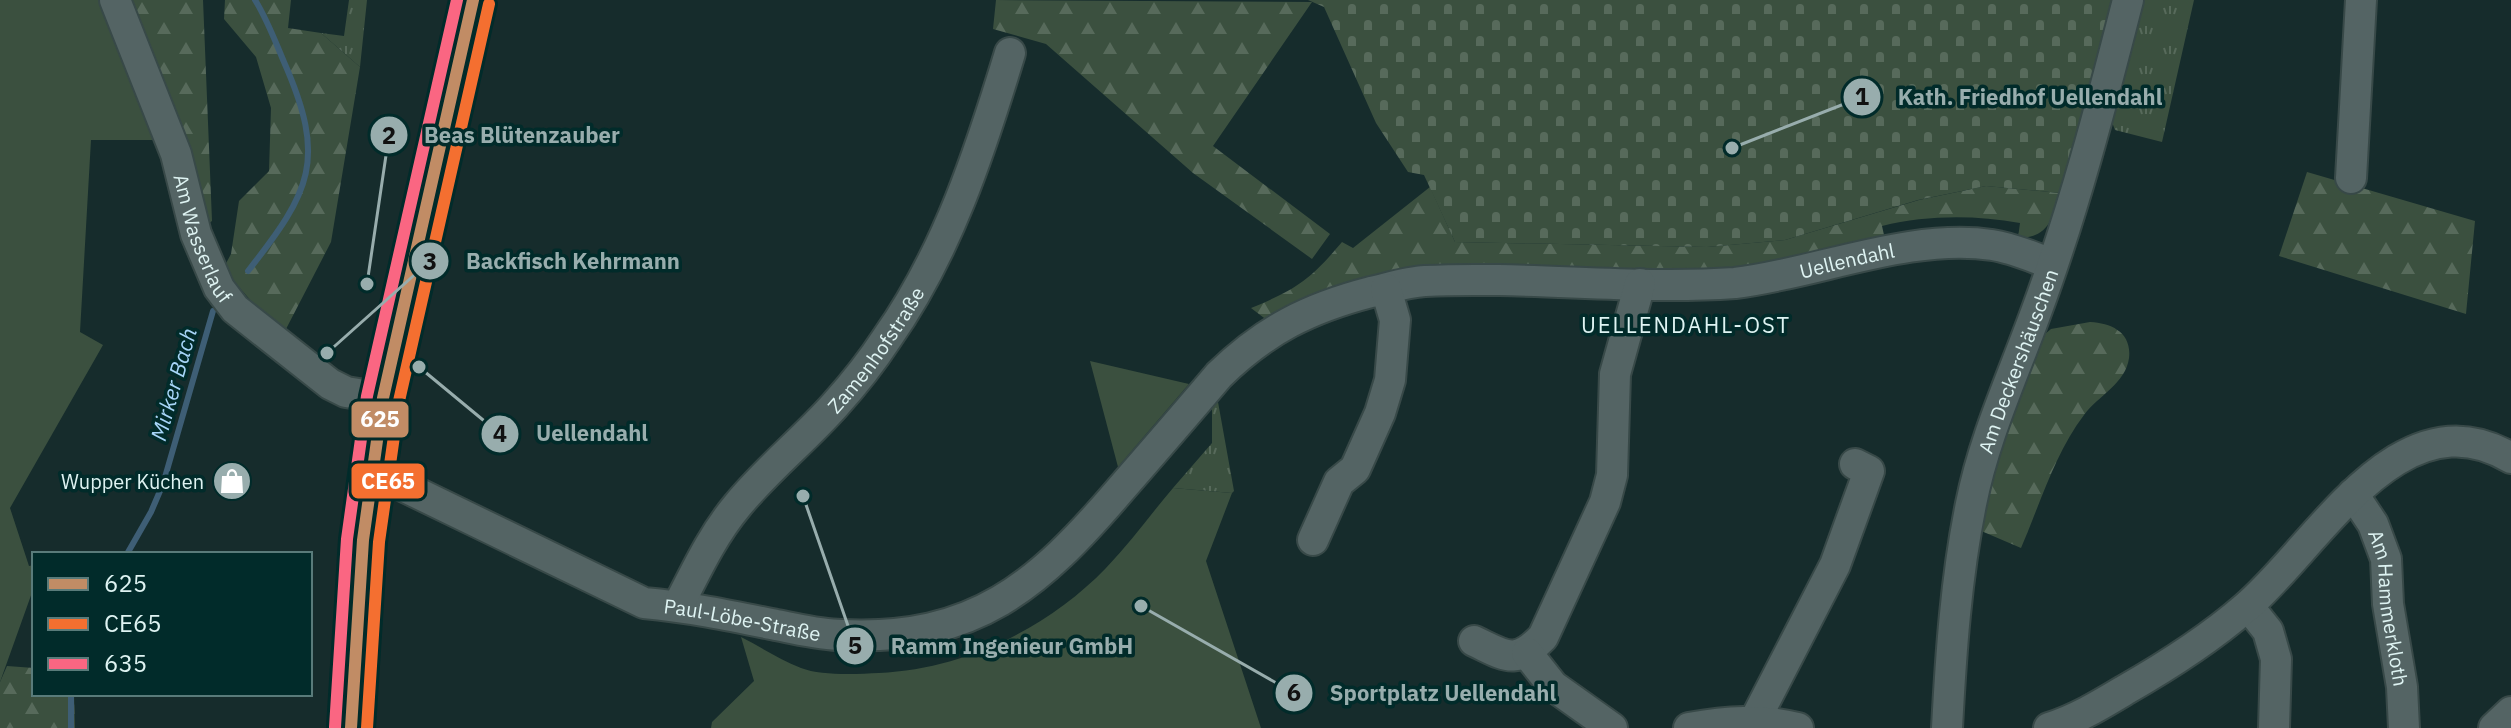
<svg xmlns="http://www.w3.org/2000/svg" width="2511" height="728" viewBox="0 0 2511 728" font-family="'IBM Plex Sans',sans-serif">
  <style>
    .grass { fill: url(#grass-tufts) }
    .forest { fill: url(#forest-firs) }
    .cemetery { fill: url(#cemetery-stones) }
    .garden { fill: #3b503f }
    .lines { fill: none; stroke-linecap: round; stroke-linejoin: round }
    .stream { stroke: #3e5e75; stroke-width: 6 }
    .minor-casing { stroke: #384948; stroke-width: 34 }
    .major-casing { stroke: #384948; stroke-width: 42 }
    .minor { stroke: #546464; stroke-width: 30 }
    .major { stroke: #556867; stroke-width: 38 }
    .bus-1-casing { stroke: #012b2a; stroke-width: 18 }
    .bus-2-casing { stroke: #012b2a; stroke-width: 18 }
    .bus-3-casing { stroke: #012b2a; stroke-width: 18 }
    .bus-1 { stroke: #c18c65; stroke-width: 12 }
    .bus-2 { stroke: #f46f30; stroke-width: 12 }
    .bus-3 { stroke: #fa6682; stroke-width: 12 }
    .labels { text-anchor: middle; dominant-baseline: central; stroke-width: 7; stroke-linejoin: round; paint-order: stroke }
    .street-label { font-size: 20px; fill: #def3f2; stroke: #012b2a }
    .poi-label { font-size: 20px; fill: #def3f2; stroke: #012b2a; text-anchor: end }
    .neighbourhood-label { font-size: 22px; letter-spacing: 2px; fill: #def3f2; stroke: #012b2a }
    .water-label { font-size: 22px; font-style: italic; fill: #a7d5f8; stroke: #012b2a }
    .leader { fill: none; stroke: #98adad; stroke-width: 3 }
    .callout-dot { fill: #98adad; stroke: #012b2a; stroke-width: 3 }
    .mark-label { font-size: 24px; text-anchor: middle; font-weight: bold; fill: #111 }
    .callout-label { font-size: 22px; text-anchor: middle; font-weight: bold; fill: #98adad; stroke: #012b2a; stroke-width: 7; stroke-linejoin: round; paint-order: stroke }
    .line-badge { stroke: #012b2a; stroke-width: 3 }
    .badge-label { font-size: 22px; text-anchor: middle; font-weight: bold; fill: #fff }
  </style>
  <defs>
    <pattern id="grass-tufts" width="24" height="20" patternUnits="userSpaceOnUse" patternTransform="scale(2)"><rect width="24" height="20" fill="#3b503f"/><path d="M3 7l-1-3M5 7V3M7 7l1-3M15 17l-1-3M17 17v-4M19 17l1-3" fill="none" stroke="#576a5b"/></pattern>
    <pattern id="forest-firs" width="22" height="20" patternUnits="userSpaceOnUse" patternTransform="scale(2)"><rect width="22" height="20" fill="#3b503f"/><path d="M5 1l3.5 6h-7zM16 11l3.5 6h-7z" fill="#576a5b"/></pattern>
    <pattern id="cemetery-stones" width="16" height="16" patternUnits="userSpaceOnUse" patternTransform="scale(2)"><rect width="16" height="16" fill="#3b503f"/><path d="M2 7V4a2 2 0 0 1 4 0v3zM10 15v-3a2 2 0 0 1 4 0v3z" fill="#576a5b"/></pattern>
  </defs>
  <rect width="100%" height="100%" fill="#162c2c"/>
  <path class="grass" d="M349,0H367L360,67L321,33L344,36Z
    M2141,0H2194L2162,142L2115,130L2110,117Z
    M1218,402L1234,491L1232,493L1173,488L1212,443V407Z"/>
  <path class="forest" d="M126,0H203L212,221L199,230Z
    M225,0H291L288,28L321,33L360,67L331,242L286,329L252,302L223,269L231,254L239,201L269,171L271,108L256,57L224,19Z
    M996,0L1312,2L1213,146L1330,234L1312,259L1193,173L1046,44L993,29Z
    M2307,172L2475,221L2466,314L2279,256Z
    M1986,186L2060,193C2053,219 2048,238 2018,238L2020,223C1974,215 1927,215 1882,226L1886,244L1736,272L1442,268L1389,272L1349,282L1313,296L1268,321L1251,308C1297,289 1310,280 1342,242L1353,248L1430,187L1455,242L1707,247L1785,240L1919,200Z
    M2090,322C2112,323 2132,333 2129,358C2126,383 2098,396 2084,415C2055,453 2040,504 2021,548L1979,530L1992,473L2039,339L2051,329Z
    M7,666L34,668V694H74L75,728H0V682Z"/>
  <path class="cemetery" d="M1308,0H2113L2060,193L1986,186L1918,200L1785,240L1707,247L1455,242L1424,175L1408,172L1376,123L1324,7Z"/>
  <path class="garden" d="M0,0H109L167,140H91L80,332L103,345L10,508L29,566L34,565V587L0,682Z
    M1090,361L1189,384L1118,467Z
    M1173,488L1232,493L1206,561L1261,728H711L712,722L754,681L741,637C761,647 780,660 801,668C821,676 857,674 879,673C964,669 1047,629 1106,568C1130,543 1150,515 1173,488Z"/>
  <g class="lines">
    <path class="stream" d="M248,271C311,191 327,160 284,62C275,41 267,19 255,0
      M127,554L151,512L163,484L213,311
      M71,694V728"/>
    <g class="minor-casing">
      <g id="minor">
        <path id="s1" d="M115,0L176,154L196,234L219,288L235,309L330,384L346,392L383,398"/>
        <path d="M2351,178L2361,0"/>
        <path id="s2" d="M372,471L644,603C689,607 732,616 776,625C798,629 820,635 842,635C975,641 1038,586 1120,490C1153,452 1186,414 1219,375C1265,330 1309,308 1371,292C1389,288 1407,282 1425,281C1528,276 1632,290 1735,283C1818,273 1909,233 1992,245C2013,248 2032,257 2052,264"/>
        <path id="s3" d="M2353,494L2373,524L2386,559L2388,604L2402,687L2404,728"/>
        <path d="M1313,540L1339,482L1355,469L1380,413L1390,380L1395,320L1386,289"/>
        <path id="s4" d="M678,606C696,571 712,536 737,506C766,470 804,440 835,405C853,385 872,361 887,338C947,253 980,152 1010,53"/>
        <path d="M2248,606L2268,631L2276,659L2274,728"/>
        <path d="M1474,641C1506,656 1515,666 1543,637L1605,502L1612,475L1615,374L1640,284"/>
        <path d="M1527,653L1553,686L1612,728"/>
        <path d="M1755,720L1835,565L1869,471L1855,464"/>
        <path d="M1689,728C1727,721 1760,719 1798,728"/>
        <path id="s5" d="M1947,728C1951,653 1956,578 1971,504C1984,438 2012,378 2035,315C2073,213 2101,106 2128,0"/>
        <path d="M2049,728C2077,719 2100,705 2125,690C2167,666 2208,640 2245,608C2316,549 2399,390 2511,458"/>
        <path d="M2494,728L2511,712"/>
      </g>
    </g>
    <g class="major-casing">
      <path id="major" d="M351,728L363,540L383,398L473,0"/>
    </g>
    <use href="#minor" class="minor"/>
    <use href="#major" class="major"/>
    <g class="bus-1-casing">
      <path id="bus-1" d="M351,728L363,540L383,398L473,0"/>
    </g>
    <g class="bus-2-casing">
      <path id="bus-2" d="M367,728L379,542L399,401L489,4"/>
    </g>
    <g class="bus-3-casing">
      <path id="bus-3" d="M335,727L347,539L367,396L457,0"/>
    </g>
    <use href="#bus-1" class="bus-1"/>
    <use href="#bus-2" class="bus-2"/>
    <use href="#bus-3" class="bus-3"/>
  </g>
  <defs>
    <g id="shop-disc" transform="scale(2)"><circle r="9.5" fill="#98adad" stroke="#012b2a"/><path d="M-5-2.5h2.3a2.7 3.5 0 0 1 5.4 0H5L5.5 6h-11ZM-1.5-2.5h3a1.5 2.3 0 0 0-3 0Z" fill="#fff"/></g>
  </defs>
  <g fill-rule="evenodd">
    <use href="#shop-disc" x="232" y="481"/>
  </g>
  <g class="labels">
    <g class="street-label">
      <text stroke="none"><textPath href="#s1" startOffset="254">Am Wasserlauf</textPath></text>
      <text stroke="none"><textPath href="#s2" startOffset="1638">Uellendahl</textPath></text>
      <text stroke="none"><textPath href="#s4" startOffset="326">Zamenhofstraße</textPath></text>
      <text stroke="none"><textPath href="#s5" startOffset="376">Am Deckershäuschen</textPath></text>
      <text stroke="none"><textPath href="#s3" startOffset="122">Am Hammerkloth</textPath></text>
      <text stroke="none"><textPath href="#s2" startOffset="402">Paul-Löbe-Straße</textPath></text>
    </g>
    <g class="poi-label">
      <text x="204" y="481">Wupper Küchen</text>
    </g>
    <g class="neighbourhood-label">
      <text x="1686" y="324">UELLENDAHL-OST</text>
    </g>
    <g class="water-label">
      <text transform="translate(173 384) rotate(-74)">Mirker Bach</text>
    </g>
  </g>
  <path class="leader" d="M1732 148L1862 97M367 284L389 135M327 353L430 261M419 367L500 434M803 496L855 646M1141 606L1294 693"/>
  <g class="callout-dot">
    <circle cx="1732" cy="148" r="8"/>
    <circle cx="367" cy="284" r="8"/>
    <circle cx="327" cy="353" r="8"/>
    <circle cx="419" cy="367" r="8"/>
    <circle cx="803" cy="496" r="8"/>
    <circle cx="1141" cy="606" r="8"/>
    <circle cx="1862" cy="97" r="20"/>
    <circle cx="389" cy="135" r="20"/>
    <circle cx="430" cy="261" r="20"/>
    <circle cx="500" cy="434" r="20"/>
    <circle cx="855" cy="646" r="20"/>
    <circle cx="1294" cy="693" r="20"/>
  </g>
  <g class="mark-label">
    <text x="1862" y="105">1</text>
    <text x="389" y="144">2</text>
    <text x="430" y="270">3</text>
    <text x="500" y="442">4</text>
    <text x="855" y="654">5</text>
    <text x="1294" y="701">6</text>
  </g>
  <g class="callout-label">
    <text x="2030" y="105">Kath. Friedhof Uellendahl</text>
    <text x="522" y="143">Beas Blütenzauber</text>
    <text x="573" y="269">Backfisch Kehrmann</text>
    <text x="592" y="441">Uellendahl</text>
    <text x="1012" y="654">Ramm Ingenieur GmbH</text>
    <text x="1443" y="701">Sportplatz Uellendahl</text>
  </g>
  <g class="line-badge">
    <rect x="350" y="400" width="60" height="39" rx="8" fill="#c18c65"/>
    <rect x="350" y="462" width="76" height="38" rx="8" fill="#f46f30"/>
  </g>
  <g class="badge-label">
    <text x="380" y="427">625</text>
    <text x="388" y="489">CE65</text>
  </g>
  <rect x="32" y="552" width="280" height="144" fill="#012b2a" stroke="#597b7a" stroke-width="2"/>
  <rect x="48" y="578" width="40" height="12" fill="#c18c65" stroke="#597b7a" stroke-width="2"/>
  <text x="104" y="592" font-size="24" fill="#def3f2">625</text>
  <rect x="48" y="618" width="40" height="12" fill="#f46f30" stroke="#597b7a" stroke-width="2"/>
  <text x="104" y="632" font-size="24" fill="#def3f2">CE65</text>
  <rect x="48" y="658" width="40" height="12" fill="#fa6682" stroke="#597b7a" stroke-width="2"/>
  <text x="104" y="672" font-size="24" fill="#def3f2">635</text>
</svg>
